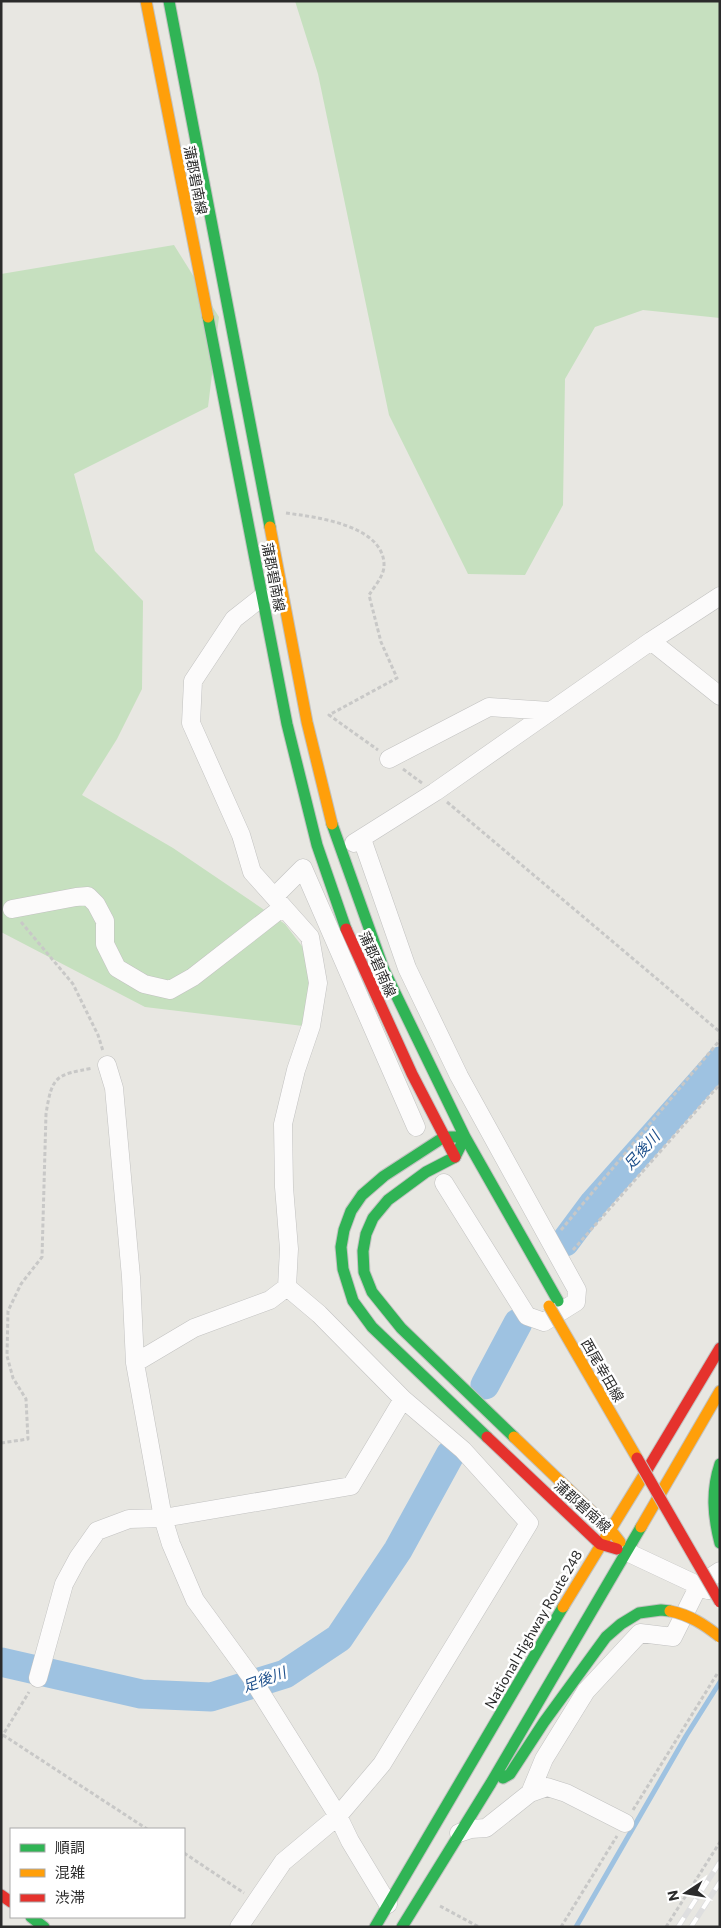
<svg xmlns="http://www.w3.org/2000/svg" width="721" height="1928" viewBox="0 0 721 1928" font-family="Commissioner,'Noto Sans JP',sans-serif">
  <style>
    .green { fill: #c6e0bf }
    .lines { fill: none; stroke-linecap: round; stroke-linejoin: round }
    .stream { stroke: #9ec2e1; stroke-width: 5 }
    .river { stroke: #9ec2e1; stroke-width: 29 }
    .street-casing { stroke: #c2c2c1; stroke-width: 19 }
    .fast-casing { stroke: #c2c2c1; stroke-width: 13 }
    .slow-casing { stroke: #c2c2c1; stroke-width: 13 }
    .jam-casing { stroke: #c2c2c1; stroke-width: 13 }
    .path { stroke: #c8c8c7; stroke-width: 3; stroke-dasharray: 4 2.5; stroke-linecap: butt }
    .street { stroke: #fcfbfb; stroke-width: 18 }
    .fast { stroke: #30b455; stroke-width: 11 }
    .slow { stroke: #ff9f0a; stroke-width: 11 }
    .jam { stroke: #e5322d; stroke-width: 11 }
    .rail-casing { stroke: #dededf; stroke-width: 5.5 }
    .rail { stroke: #fff; stroke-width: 4; stroke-dasharray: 11; stroke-linecap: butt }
    .slow-bridge-casing { stroke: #c5c4c2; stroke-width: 13; stroke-linecap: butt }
    .jam-bridge-casing { stroke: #c5c4c2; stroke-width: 13; stroke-linecap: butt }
    .slow-bridge { stroke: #ff9f0a; stroke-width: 11 }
    .jam-bridge { stroke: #e5322d; stroke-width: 11 }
    .labels { text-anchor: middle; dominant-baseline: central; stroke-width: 5; stroke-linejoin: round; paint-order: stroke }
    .street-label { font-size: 14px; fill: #2b2b2b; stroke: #fff }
    .water-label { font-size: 15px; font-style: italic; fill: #1e508c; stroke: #fff }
  </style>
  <rect width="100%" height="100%" fill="#e8e7e2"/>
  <path class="green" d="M295,1H720V318L643,310L595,327L565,379L563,505L525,575L468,574L389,415L318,74Z
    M174,245L219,317L208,407L74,474L95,551L143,601L142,689L117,739L82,795L173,848L285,924L318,967L303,1026L145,1007L1,932V274Z"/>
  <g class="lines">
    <path class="stream" d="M576,1927L686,1736L720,1682"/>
    <path class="river" d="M565,1242L594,1203L720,1061
      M485,1385L518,1323
      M1,1662L141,1694L211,1697L285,1674L339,1638L398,1550L450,1455"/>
    <g class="street-casing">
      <path id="street" d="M651,641L720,696
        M389,759L489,707L550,711
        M362,839L407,968L459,1076L577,1290L576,1302L544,1322L527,1316L444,1183
        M354,843L435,792L651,641L720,596
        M275,896L303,868L416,1127
        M12,909L76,897L88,896L96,904L105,921V944L117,968L144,984L170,990L193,977L283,907
        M107,1065L114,1088L131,1277L135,1363L163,1518L171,1544L195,1600L251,1677L338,1816L350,1841L388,1904
        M135,1363L194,1328L270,1300L287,1287L289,1249L284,1187L283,1124L296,1070L311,1026L318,983L310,937L252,872L241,835L191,723L193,681L234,619L262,597
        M627,1552L708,1590
        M38,1678L64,1584L78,1558L97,1531L129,1519L163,1518L351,1486L403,1399
        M530,1793L544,1759L586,1691L640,1633L673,1637L699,1585L720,1571
        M459,1833L471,1829L486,1828L530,1793L547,1787L566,1793L625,1823
        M239,1927L283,1862L338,1816L382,1764L529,1523L463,1450L403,1399L319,1314L287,1287"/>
    </g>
    <g class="fast-casing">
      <path id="fast" d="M169,1L270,527
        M208,317L287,724L317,845L346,929
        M332,824L384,970L465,1137
        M458,1137H444L384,1176L362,1195L351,1211L344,1230L341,1247L343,1269L353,1301L372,1327L487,1437
        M465,1137L558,1301
        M462,1143L455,1157L426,1172L388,1200L373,1218L366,1234L363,1251L364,1272L372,1292L401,1328L514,1437
        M720,1464C711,1491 713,1516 720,1543
        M503,1778L510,1774L544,1722L606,1637L621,1624L639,1613L661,1610L670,1611
        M31,1917L44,1927
        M375,1927L563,1607
        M402,1927L491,1783L641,1527"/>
    </g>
    <g class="slow-casing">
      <path id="slow" d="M146,1L208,317
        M270,527L307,722L332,824
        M514,1437L610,1529L620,1542
        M641,1527L720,1391
        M563,1607L647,1470"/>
    </g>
    <g class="jam-casing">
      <path id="jam" d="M346,929L412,1074L455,1157
        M487,1437L600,1544L617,1549
        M647,1470L720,1348
        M1,1895L11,1902"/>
    </g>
    <path class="path" d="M286,513C315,517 386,525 384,567C383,577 374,587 369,595L381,642L397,678L329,715L378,750
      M403,769L422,783
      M447,802L720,1032
      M21,922L73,984L98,1035L103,1051
      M561,1230L720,1040
      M573,1250L720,1084
      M1,1443L28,1439L26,1399L13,1378L7,1356L8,1311L21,1284L42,1257L46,1114C52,1075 56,1075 93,1068
      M3,1735L147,1829
      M1,1738L29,1692
      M633,1810L717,1674
      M184,1853L244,1893
      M440,1906L479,1927
      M561,1927L617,1836
      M666,1927L720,1842"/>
    <use href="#street" class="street"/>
    <use href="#fast" class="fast"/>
    <use href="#slow" class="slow"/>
    <use href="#jam" class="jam"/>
    <g class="rail-casing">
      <path id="rail" d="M678,1927L720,1862
        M691,1927L720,1882"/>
    </g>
    <use href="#rail" class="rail"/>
    <g class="slow-bridge-casing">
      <path id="slow-bridge" d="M549,1306L637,1458
        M670,1611C690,1615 705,1625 720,1637"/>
    </g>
    <g class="jam-bridge-casing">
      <path id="jam-bridge" d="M637,1458L720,1602"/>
    </g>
    <use href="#slow-bridge" class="slow-bridge"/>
    <use href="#jam-bridge" class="jam-bridge"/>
  </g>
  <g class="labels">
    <g class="street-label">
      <text transform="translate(196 180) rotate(79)">蒲郡碧南線</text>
      <text transform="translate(274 577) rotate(79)">蒲郡碧南線</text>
      <text transform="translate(378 964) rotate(66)">蒲郡碧南線</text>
      <text transform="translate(603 1370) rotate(60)">西尾幸田線</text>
      <text transform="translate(583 1506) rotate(42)">蒲郡碧南線</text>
      <text transform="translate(533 1629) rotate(-60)">National Highway Route 248</text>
    </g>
    <g class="water-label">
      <text transform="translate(641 1150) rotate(-48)">足後川</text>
      <text transform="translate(264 1679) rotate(-20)">足後川</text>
    </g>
  </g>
  <rect width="721" height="1928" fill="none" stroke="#2b2b2b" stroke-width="5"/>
  <rect x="10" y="1828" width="175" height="90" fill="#ffffff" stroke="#aaaaaa"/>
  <rect x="20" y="1844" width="25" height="8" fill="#30b455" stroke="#aaaaaa"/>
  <text x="55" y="1853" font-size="15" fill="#2b2b2b">順調</text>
  <rect x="20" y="1869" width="25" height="8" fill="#ff9f0a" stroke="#aaaaaa"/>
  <text x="55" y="1878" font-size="15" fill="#2b2b2b">混雑</text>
  <rect x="20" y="1894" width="25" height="8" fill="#e5322d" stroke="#aaaaaa"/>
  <text x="55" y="1903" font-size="15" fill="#2b2b2b">渋滞</text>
  <g transform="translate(686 1893) rotate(258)" stroke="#ffffff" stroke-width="4" paint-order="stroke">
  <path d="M0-4L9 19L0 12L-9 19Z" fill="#2b2b2b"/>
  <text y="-8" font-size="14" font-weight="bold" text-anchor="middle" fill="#2b2b2b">N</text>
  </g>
</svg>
